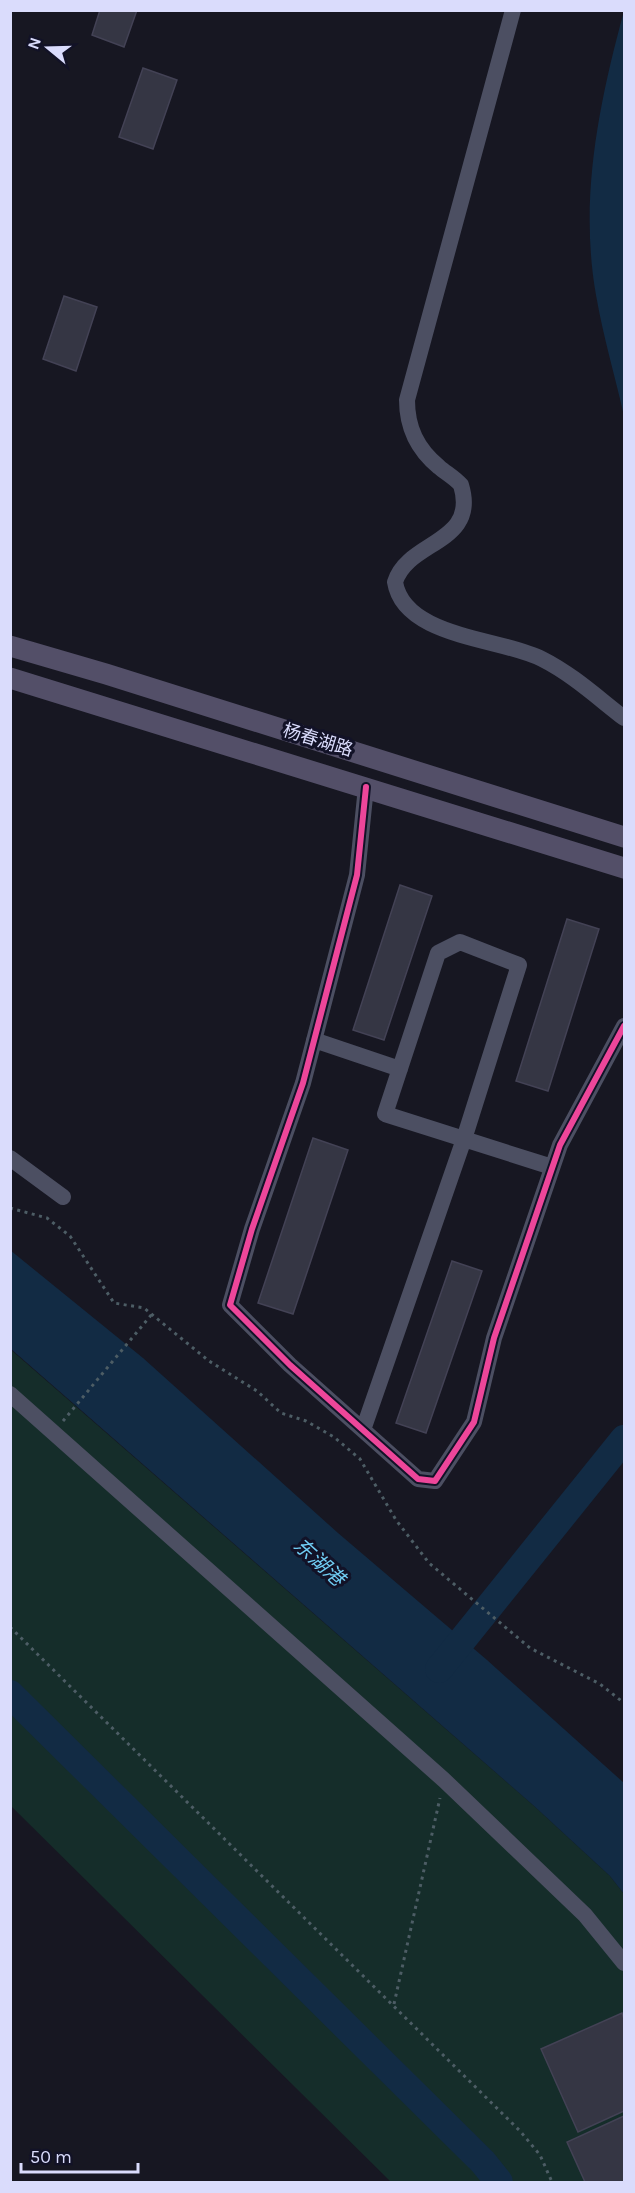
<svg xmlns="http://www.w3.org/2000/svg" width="635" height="2193" viewBox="0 0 635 2193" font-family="Karla,'Noto Sans SC',sans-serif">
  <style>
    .green { fill: #152d2a }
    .water { fill: #122b44 }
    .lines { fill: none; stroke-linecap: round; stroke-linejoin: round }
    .river { stroke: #122b44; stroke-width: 28 }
    .building { fill: #353644; stroke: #434255; stroke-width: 1.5 }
    .path { stroke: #4d5d65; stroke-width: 3; stroke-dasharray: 3 4.5; stroke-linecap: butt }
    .minor { stroke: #4c4f62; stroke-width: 16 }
    .major { stroke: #534f68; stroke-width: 21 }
    .cycleway-casing { stroke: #121227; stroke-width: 10 }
    .cycleway { stroke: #ed469a; stroke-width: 6 }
    .labels { text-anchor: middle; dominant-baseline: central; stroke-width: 6; stroke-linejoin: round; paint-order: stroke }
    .street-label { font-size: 18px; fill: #dadcfc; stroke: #121227 }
    .water-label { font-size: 20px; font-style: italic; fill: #70cdf4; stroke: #121227 }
  </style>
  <rect width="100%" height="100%" fill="#171722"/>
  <path class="green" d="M10,1349L533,1805L610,1876L624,1894V2182H391L11,1806Z"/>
  <path class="water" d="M624,11V416C615,376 603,336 596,295C579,199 599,103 624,11Z
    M10,1250L143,1358L338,1533L487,1660L624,1783V1894L610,1876L533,1805L11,1349Z"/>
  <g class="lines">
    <path class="river" d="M439,1669L624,1439
      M10,1694L483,2162L499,2182"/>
  </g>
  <path class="building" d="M100,10H137L124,47L92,35Z
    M143,68L177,80L153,149L119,137Z
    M64,296L97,307L76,371L43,359Z
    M400,885L432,896L384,1040L353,1030Z
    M567,919L599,929L548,1091L516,1081Z
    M313,1138L348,1150L293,1314L258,1303Z
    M452,1261L482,1271L426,1433L396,1423Z
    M622,2013L624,2019V2111L578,2132L541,2049Z
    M624,2116V2182H585L567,2142Z"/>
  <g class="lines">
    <path class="path" d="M10,1208L47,1218L70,1236L114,1303L144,1308L209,1361L257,1391L281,1413L306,1421L334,1437L360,1459L396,1520L429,1563L530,1648L600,1684L624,1703
      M63,1421L152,1314
      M10,1627L520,2131L540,2155L552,2182
      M394,2004L440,1798"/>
    <path class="minor" d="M513,10L407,400C407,428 417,449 439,467C446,473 455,478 461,485C479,544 408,540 395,582C404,638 502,638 542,659C572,674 598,698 624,718
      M366,787L357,875L303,1083L252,1229L230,1305L290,1365L418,1479L435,1481L474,1422L494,1338L560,1145L624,1026
      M314,1040L400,1069
      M10,1158L63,1197
      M10,1394L444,1780L585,1915L624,1963
      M363,1430L464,1139L519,965L460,942L438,953L385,1114L552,1167"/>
    <path class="major" d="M10,646L106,674L624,837
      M10,678L624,868"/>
    <g class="cycleway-casing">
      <path id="cycleway" d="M366,787L357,875L303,1083L252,1229L230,1305L290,1365L418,1479L435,1481L474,1422L494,1338L560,1145L624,1026"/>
    </g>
    <use href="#cycleway" class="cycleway"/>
  </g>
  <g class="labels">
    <g class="street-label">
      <text transform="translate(318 740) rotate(17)">杨春湖路</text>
    </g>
    <g class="water-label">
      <text transform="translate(319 1562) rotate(42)">东湖港</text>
    </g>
  </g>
  <rect width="635" height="2193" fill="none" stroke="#dadcfc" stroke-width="24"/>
  <g transform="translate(48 48) rotate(289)" stroke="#121227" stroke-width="4.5" paint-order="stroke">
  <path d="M0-4.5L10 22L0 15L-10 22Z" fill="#dadcfc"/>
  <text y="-9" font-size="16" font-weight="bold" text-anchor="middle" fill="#dadcfc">N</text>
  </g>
  <path d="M21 2163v9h117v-9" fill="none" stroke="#dadcfc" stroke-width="3"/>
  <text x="30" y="2163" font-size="18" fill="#dadcfc" stroke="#121227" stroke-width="4.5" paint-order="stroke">50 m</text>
</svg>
